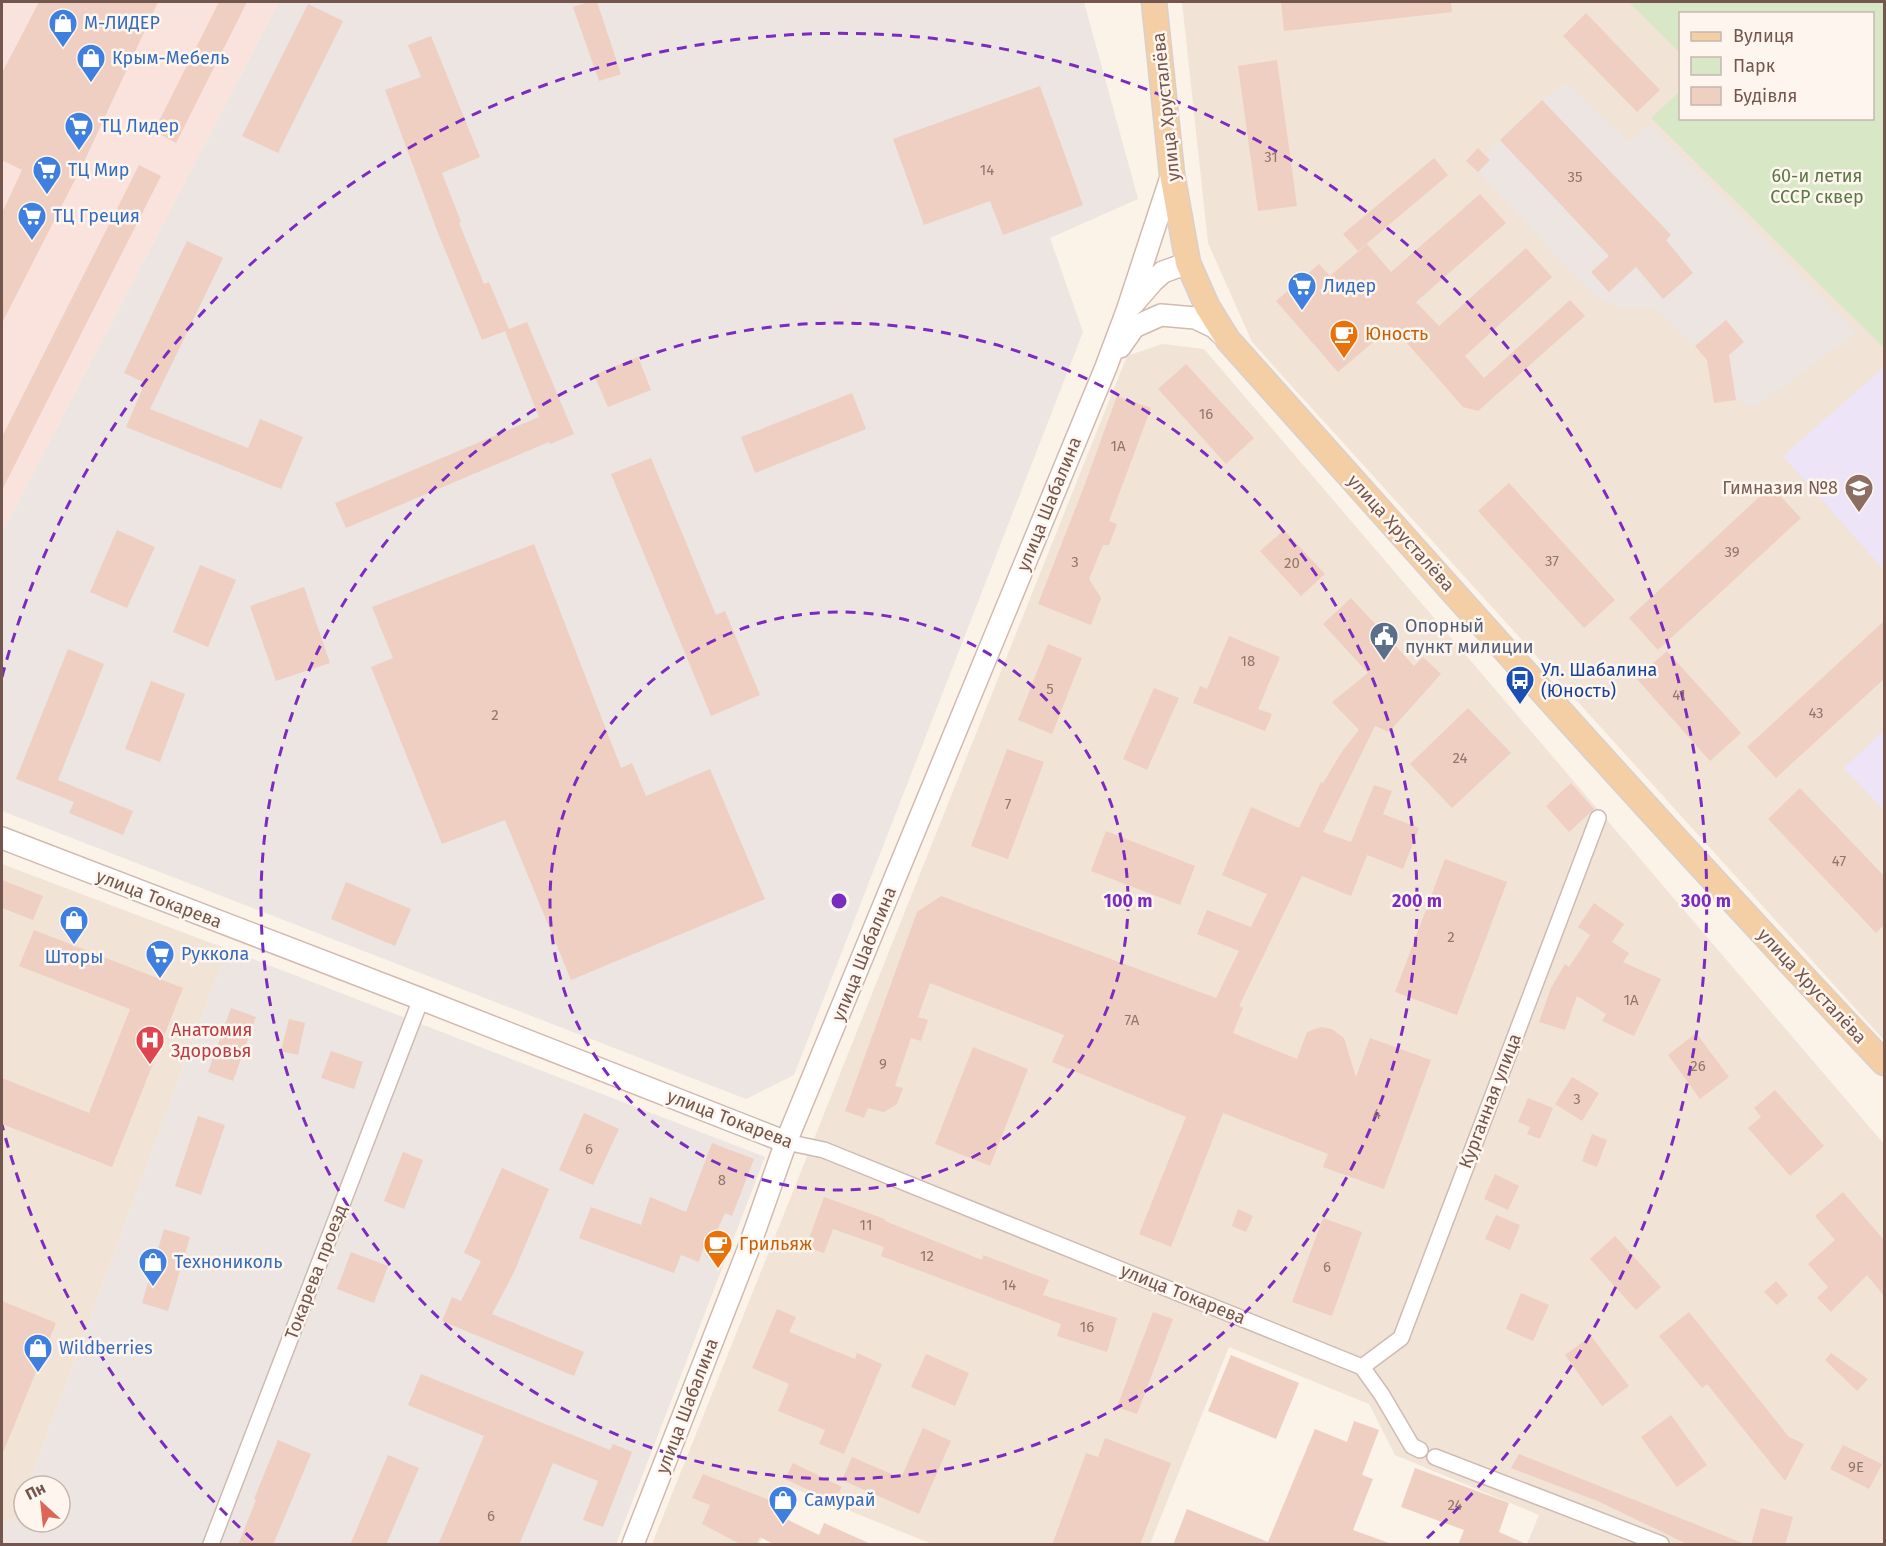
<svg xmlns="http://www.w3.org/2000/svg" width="1886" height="1546" viewBox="0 0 1886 1546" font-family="'Fira Sans',sans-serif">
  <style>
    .residential { fill: #f2e3d7; fill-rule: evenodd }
    .commercial { fill: #fae2dd }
    .industrial { fill: #ece5e1 }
    .education { fill: #eee4f7 }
    .green { fill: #d8e8c7 }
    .building { fill: #eecfc1 }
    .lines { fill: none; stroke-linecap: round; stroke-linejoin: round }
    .street-casing { stroke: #cebbb2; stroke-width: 18 }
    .secondary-casing { stroke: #d1baaf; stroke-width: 24 }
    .primary-casing { stroke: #d8d0cd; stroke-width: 27 }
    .street { stroke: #fff; stroke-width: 15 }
    .secondary { stroke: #fff; stroke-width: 21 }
    .primary { stroke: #f4cfa5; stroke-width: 24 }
    .ring { fill: none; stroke: #7b2cbf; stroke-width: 3; stroke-dasharray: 10 8 }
    .labels { text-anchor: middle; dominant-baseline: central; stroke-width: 5; stroke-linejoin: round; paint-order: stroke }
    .number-label { font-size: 15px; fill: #92756b }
    .shop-label { font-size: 18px; fill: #366cbe; stroke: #fef6ee; text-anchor: start }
    .street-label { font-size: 18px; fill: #73574e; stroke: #fef6ee }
    .park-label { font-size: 18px; fill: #5a7846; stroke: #fef6ee }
    .food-label { font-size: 18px; fill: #c56008; stroke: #fef6ee; text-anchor: start }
    .education-label { font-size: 18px; fill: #785e54; stroke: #fef6ee; text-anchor: end }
    .service-label { font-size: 18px; fill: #4e5e75; stroke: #fef6ee; text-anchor: start }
    .transit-label { font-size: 18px; fill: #164399; stroke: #fef6ee; text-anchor: start }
    .health-label { font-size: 18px; fill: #be3a42; stroke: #fef6ee; text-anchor: start }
    .centre { fill: #7b2cbf; stroke: #fef6ee; stroke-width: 3 }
    .ring-label { font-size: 18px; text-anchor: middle; font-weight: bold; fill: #7b2cbf; stroke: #fef6ee; stroke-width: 5; stroke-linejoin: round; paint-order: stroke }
  </style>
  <rect width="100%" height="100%" fill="#fbf2e8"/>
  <path class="residential" d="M1182,2H1884V1040L1252,342L1208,243ZM1680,14H1872V118H1680Z
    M1162,344L1204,349L1884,1144V1544H1527L1539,1515L1395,1455L1369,1404L1229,1347L1150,1544H932L788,1486L759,1544H652L1127,356Z
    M2,864L227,949L28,1486H24V1496L17,1516L2,1526Z"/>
  <path class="commercial" d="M2,2H279L2,533Z"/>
  <path class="industrial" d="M279,2H1084L1138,199L1050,238L1083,332L794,1075L746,1099L2,811V533Z
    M1566,83L1629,142L1650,124L1857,332L1755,407L1736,400L1730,365L1714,368L1744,342L1726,320L1695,346L1654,307L1620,308L1595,297L1478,172L1490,160L1485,154L1542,100Z
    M227,949L765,1157L616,1544H2V1526L17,1516L24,1496V1522H60V1486H28Z"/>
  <path class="education" d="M1884,367V570L1783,456Z
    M1884,730V810L1844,768Z"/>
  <path class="green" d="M1629,2H1884V348L1651,118L1680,91V118H1872V14H1680V53Z"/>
  <path class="building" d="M39,2H158L84,162L2,323V213L22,170L2,160V73Z
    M219,2H247L176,143L154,131Z
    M589,2H597L621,74L599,81L573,7Z
    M1281,2H1451L1452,12L1284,31Z
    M308,4L343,21L278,153L242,136Z
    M1586,13L1660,90L1637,112L1563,36Z
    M431,36L480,157L442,173L461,222L459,223L484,284L489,282L509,329L527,322L574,434L550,444L549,442L346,528L335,503L539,417L505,331L482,340L438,233L385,90L421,77L408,45Z
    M1277,60L1297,206L1258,211L1238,66Z
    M1040,86L1083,205L1003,235L990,201L924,225L893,139Z
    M1542,100L1671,235L1666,240L1693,273L1663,299L1636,267L1609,292L1591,272L1609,256L1500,140Z
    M1478,148L1490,160L1478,172L1466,161Z
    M1434,158L1448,175L1358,251L1343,234Z
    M139,165L161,176L2,490V437Z
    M1480,194L1506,223L1416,302L1439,326L1526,248L1552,277L1465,356L1484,378L1570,300L1585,316L1478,411L1463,407L1392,326L1338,372L1276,301L1319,264L1330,276L1367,244L1391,272Z
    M187,241L223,258L150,409L248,448L260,419L303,437L281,489L126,427L145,383L124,373Z
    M1726,320L1744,342L1729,355L1736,400L1714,403L1707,360L1695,346Z
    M638,357L651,390L608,407L594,375Z
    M1186,364L1254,438L1226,464L1158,389Z
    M852,393L866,429L755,473L741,437Z
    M1117,396L1151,408L1109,521L1117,524L1109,545H1103L1089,579L1101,598L1091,625L1038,604L1085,484Z
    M651,458L716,615L725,611L760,695L711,716L611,474Z
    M1509,483L1615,600L1584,628L1478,511Z
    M1771,486L1801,518L1658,650L1629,618Z
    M117,530L155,547L127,608L90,592Z
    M1284,530L1325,574L1301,596L1260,551Z
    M534,544L621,768L632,763L646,796L710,769L765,899L571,980L505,820L442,844L371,667L393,658L372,607Z
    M200,565L236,580L208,647L173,632Z
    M304,587L330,663L276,681L250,606Z
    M1351,598L1414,666L1423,657L1441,674L1389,732L1375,726L1323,832L1351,842L1374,785L1392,791L1383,814L1419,828L1403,869L1367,855L1351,896L1302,876L1239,1006L1243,1008L1233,1033L1297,1059L1307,1032L1321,1027L1332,1029L1344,1038L1356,1077L1370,1038L1431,1060L1384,1189L1323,1167L1328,1154L1223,1113L1171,1247L1139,1234L1186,1117L1052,1062L1064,1035L930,983L918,1017L928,1020L921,1041L911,1038L895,1086L903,1088L897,1104L884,1112L868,1108L864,1118L845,1111L917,912L941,896L1216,998L1239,951L1197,934L1207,910L1251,927L1267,894L1222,875L1251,807L1299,828L1321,782L1323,783L1343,750L1359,730L1332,702L1368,673L1323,624Z
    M1884,621V679L1776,778L1747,747Z
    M1229,636L1280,657L1258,709L1272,714L1265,731L1193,703L1200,686L1207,689Z
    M1048,644L1082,658L1052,734L1018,720Z
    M68,649L104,664L58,780L133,811L123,835L69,813L74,802L16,779Z
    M1667,651L1741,733L1710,761L1636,678Z
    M151,681L185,694L160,762L125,749Z
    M1154,688L1179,698L1147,770L1123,759Z
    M1468,708L1511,753L1452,808L1410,764Z
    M1007,749L1044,762L1008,859L971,846Z
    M1571,783L1594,809L1569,832L1546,806Z
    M1800,788L1884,876V925L1876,933L1768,819Z
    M1106,831L1195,866L1180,905L1091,871Z
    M1445,859L1507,882L1457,1015L1395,992Z
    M2,880L43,896L33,920L2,908Z
    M346,882L411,909L395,946L331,919Z
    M1594,903L1624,924L1612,942L1629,953L1623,962L1661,979L1634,1036L1602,1021L1606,1014L1577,996L1565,1030L1539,1022L1551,988L1565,964L1569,967L1590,935L1578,927Z
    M34,930L183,988L112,1167L2,1124V1078L89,1113L130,1009L19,966Z
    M231,1008L256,1017L233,1081L208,1072Z
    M289,1019L305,1023L298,1055L281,1051Z
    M1696,1033L1729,1077L1700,1099L1668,1055Z
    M973,1047L1028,1069L990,1166L935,1144Z
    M331,1051L363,1062L354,1089L321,1078Z
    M1572,1077L1599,1093L1582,1121L1555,1104Z
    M1775,1090L1824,1146L1790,1176L1748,1128L1761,1117L1754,1108Z
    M1528,1098L1553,1108L1540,1139L1527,1134L1530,1127L1518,1122Z
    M584,1113L619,1129L593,1185L559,1170Z
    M198,1116L225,1125L201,1195L175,1186Z
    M1592,1134L1607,1140L1597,1167L1582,1161Z
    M712,1143L754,1159L732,1216L725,1213L708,1250L703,1248L699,1262L681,1255L674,1273L579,1238L591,1207L641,1225L650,1197L686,1212Z
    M403,1152L423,1160L404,1209L384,1201Z
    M502,1168L549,1189L514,1272L492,1314L584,1352L574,1376L442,1321L452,1297L461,1301L481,1261L464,1253Z
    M1495,1174L1519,1186L1508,1210L1484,1199Z
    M1843,1192L1884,1240V1296L1867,1275L1831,1312L1817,1298L1828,1287L1808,1264L1835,1240L1815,1216Z
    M824,1197L885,1219V1221L982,1260L983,1255L1049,1280L1043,1295L1117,1318L1107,1352L1057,1336L1061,1324L881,1256L884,1247L833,1229L824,1253L806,1247Z
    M1238,1209L1253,1216L1246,1232L1232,1226Z
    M1496,1215L1520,1225L1510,1250L1485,1239Z
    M1323,1218L1362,1232L1332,1316L1292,1302Z
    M164,1229L190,1237L168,1311L142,1303Z
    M1615,1236L1661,1287L1636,1310L1590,1259Z
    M351,1252L388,1266L374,1303L337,1289Z
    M1776,1281L1788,1295L1777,1305L1764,1292Z
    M1521,1293L1549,1305L1533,1341L1506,1329Z
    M2,1301L56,1323L2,1455Z
    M777,1309L796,1317L789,1332L855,1359L857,1353L882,1364L844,1454L819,1444L825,1430L778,1411L789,1384L752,1368Z
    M1153,1312L1173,1319L1137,1414L1117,1407Z
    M1689,1312L1789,1437L1804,1444L1785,1481L1707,1384L1702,1388L1659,1336Z
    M1591,1336L1629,1386L1602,1406L1565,1355Z
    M1831,1353L1868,1379L1857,1391L1825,1360Z
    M926,1354L969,1373L955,1406L911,1387Z
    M1231,1355L1299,1383L1276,1439L1208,1411Z
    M421,1374L610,1450L613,1444L632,1452L603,1527L583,1520L598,1481L553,1463L519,1545H438L484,1436L408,1405Z
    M1671,1415L1707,1465L1677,1487L1641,1437Z
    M1354,1421L1379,1430L1362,1475L1373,1479L1353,1530L1389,1543L1388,1545H1173L1187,1509L1268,1542L1315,1429L1347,1442Z
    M923,1428L951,1441L919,1514L842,1480L852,1457L901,1478Z
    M1105,1438L1171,1463L1140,1545H1052L1086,1453L1098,1457Z
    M278,1440L311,1454L273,1545H238L256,1500L254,1499Z
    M1843,1445L1882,1464L1869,1489L1830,1469Z
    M1519,1454L1745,1544V1545H1689L1600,1502L1511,1468Z
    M388,1455L419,1468L386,1545H350Z
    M793,1463L842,1487L834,1502L785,1479Z
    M1415,1468L1509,1503L1499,1532L1528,1545H1458L1464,1530L1401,1507Z
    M703,1474L769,1500L774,1513L819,1535L824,1523L873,1545H775L760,1537L756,1545H742L702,1524L710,1505L692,1498Z
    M1761,1508L1793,1517L1785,1545H1751Z"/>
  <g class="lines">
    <g class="street-casing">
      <path id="street" d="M786,1142L824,1150L1362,1367L1382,1395L1412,1446L1420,1450
        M1362,1367L1401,1338L1598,818
        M1435,1457L1661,1544
        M211,1544L421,999"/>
    </g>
    <g class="secondary-casing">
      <path id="secondary" d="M1133,304L1153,281L1163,272L1188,263
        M1120,347L1134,327L1161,315L1195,318L1214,327L1226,338
        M2,838L421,999L786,1142
        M633,1544L748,1250L786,1142L1106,367L1127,311L1172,174"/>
    </g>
    <g class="primary-casing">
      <path id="primary" d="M1154,2L1172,174L1188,263L1207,306L1228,340C1445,583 1661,827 1884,1063"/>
    </g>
    <use href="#street" class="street"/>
    <use href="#secondary" class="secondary"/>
    <use href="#primary" class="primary"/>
  </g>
  <g class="ring">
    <circle cx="839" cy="901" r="289"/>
    <circle cx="839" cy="901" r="578"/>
    <path d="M253 1540A867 867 0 0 1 2 1125M2 677A867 867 0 1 1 1425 1540"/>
  </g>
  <defs>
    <g id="shop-pin" transform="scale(1.5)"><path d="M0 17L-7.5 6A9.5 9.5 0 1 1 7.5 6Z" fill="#3f7fe0" stroke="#fef6ee"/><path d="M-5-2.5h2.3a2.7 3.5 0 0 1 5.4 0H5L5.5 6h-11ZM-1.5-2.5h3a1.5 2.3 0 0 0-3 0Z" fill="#fff"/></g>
    <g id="supermarket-pin" transform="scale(1.5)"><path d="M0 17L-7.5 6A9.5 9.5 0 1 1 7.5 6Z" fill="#3f7fe0" stroke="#fef6ee"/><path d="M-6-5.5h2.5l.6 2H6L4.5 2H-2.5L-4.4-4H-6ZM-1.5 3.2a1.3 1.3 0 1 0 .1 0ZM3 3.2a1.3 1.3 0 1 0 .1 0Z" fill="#fff"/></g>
    <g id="cafe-pin" transform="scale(1.5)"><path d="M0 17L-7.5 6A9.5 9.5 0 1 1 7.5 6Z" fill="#e8710a" stroke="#fef6ee"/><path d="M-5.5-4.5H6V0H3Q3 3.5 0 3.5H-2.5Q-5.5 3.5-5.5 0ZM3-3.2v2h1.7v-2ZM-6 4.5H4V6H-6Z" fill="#fff"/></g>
    <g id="school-pin" transform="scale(1.5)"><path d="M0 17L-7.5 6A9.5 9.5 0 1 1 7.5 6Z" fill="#8d6e63" stroke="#fef6ee"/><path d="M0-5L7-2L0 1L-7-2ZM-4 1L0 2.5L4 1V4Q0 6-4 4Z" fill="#fff"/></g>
    <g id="civic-pin" transform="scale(1.5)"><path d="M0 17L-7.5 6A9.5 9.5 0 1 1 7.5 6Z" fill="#5c6f8a" stroke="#fef6ee"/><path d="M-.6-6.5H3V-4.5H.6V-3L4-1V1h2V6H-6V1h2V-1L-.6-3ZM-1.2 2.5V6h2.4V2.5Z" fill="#fff"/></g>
    <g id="bus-pin" transform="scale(1.5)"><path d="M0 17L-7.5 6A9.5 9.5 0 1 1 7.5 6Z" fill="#1a4fb4" stroke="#fef6ee"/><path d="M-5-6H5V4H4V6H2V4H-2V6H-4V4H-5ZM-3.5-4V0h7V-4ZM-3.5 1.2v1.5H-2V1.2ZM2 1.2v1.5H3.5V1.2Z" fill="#fff"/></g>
    <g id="hospital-pin" transform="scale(1.5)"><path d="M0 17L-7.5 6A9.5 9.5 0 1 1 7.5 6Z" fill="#e0444e" stroke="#fef6ee"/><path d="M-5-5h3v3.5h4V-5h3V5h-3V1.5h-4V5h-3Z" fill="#fff"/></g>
  </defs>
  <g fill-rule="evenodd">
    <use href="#shop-pin" x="63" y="23"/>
    <use href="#shop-pin" x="91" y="58"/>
    <use href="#supermarket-pin" x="79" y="126"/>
    <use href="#supermarket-pin" x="47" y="170"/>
    <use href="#supermarket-pin" x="32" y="216"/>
    <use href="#supermarket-pin" x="1302" y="286"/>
    <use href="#cafe-pin" x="1344" y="334"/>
    <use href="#school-pin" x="1859" y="488"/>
    <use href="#civic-pin" x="1384" y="636"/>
    <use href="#bus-pin" x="1520" y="680"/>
    <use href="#shop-pin" x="74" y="920"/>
    <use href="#supermarket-pin" x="160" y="954"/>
    <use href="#hospital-pin" x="150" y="1040"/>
    <use href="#cafe-pin" x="718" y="1244"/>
    <use href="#shop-pin" x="153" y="1262"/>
    <use href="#shop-pin" x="38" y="1348"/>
    <use href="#shop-pin" x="783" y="1500"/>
  </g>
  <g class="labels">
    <g class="number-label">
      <text x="1271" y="157">31</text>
      <text x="987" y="170">14</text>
      <text x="1575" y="177">35</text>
      <text x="1206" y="414">16</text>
      <text x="1118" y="446">1А</text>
      <text x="1732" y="552">39</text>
      <text x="1552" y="561">37</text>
      <text x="1075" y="562">3</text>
      <text x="1292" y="563">20</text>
      <text x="1248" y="661">18</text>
      <text x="1050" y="689">5</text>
      <text x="1679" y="695">41</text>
      <text x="1816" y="713">43</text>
      <text x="495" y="715">2</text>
      <text x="1460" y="758">24</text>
      <text x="1008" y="804">7</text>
      <text x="1839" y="861">47</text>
      <text x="1451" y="937">2</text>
      <text x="1631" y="1000">1А</text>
      <text x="1132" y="1020">7А</text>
      <text x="883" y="1064">9</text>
      <text x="1698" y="1066">26</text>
      <text x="1577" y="1099">3</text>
      <text x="1377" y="1114">4</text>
      <text x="589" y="1149">6</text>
      <text x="722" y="1180">8</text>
      <text x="866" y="1225">11</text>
      <text x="927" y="1256">12</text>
      <text x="1327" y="1267">6</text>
      <text x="1009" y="1285">14</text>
      <text x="1087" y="1327">16</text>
      <text x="1856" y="1467">9Е</text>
      <text x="1455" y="1505">24</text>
      <text x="491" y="1516">6</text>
    </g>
    <g class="shop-label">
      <text x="84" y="23">М-ЛИДЕР</text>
      <text x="112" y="58">Крым-Мебель</text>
      <text x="100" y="126">ТЦ Лидер</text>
      <text x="68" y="170">ТЦ Мир</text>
      <text x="53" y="216">ТЦ Греция</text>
      <text x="1323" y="286">Лидер</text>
      <text x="181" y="954">Руккола</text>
      <text x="74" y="957" text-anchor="middle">Шторы</text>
      <text x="174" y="1262">Технониколь</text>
      <text x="59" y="1348">Wildberries</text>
      <text x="804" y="1500">Самурай</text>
    </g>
    <g class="street-label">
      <text transform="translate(1166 107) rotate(-96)">улица Хрусталёва</text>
      <text transform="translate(1049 504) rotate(-68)">улица Шабалина</text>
      <text transform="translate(1401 533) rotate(48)">улица Хрусталёва</text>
      <text transform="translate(159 899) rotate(21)">улица Токарева</text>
      <text transform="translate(864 954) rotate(-68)">улица Шабалина</text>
      <text transform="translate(1812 986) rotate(47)">улица Хрусталёва</text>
      <text transform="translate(1490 1101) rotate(-69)">Курганная улица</text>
      <text transform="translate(730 1119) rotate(21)">улица Токарева</text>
      <text transform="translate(316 1272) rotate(-69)">Токарева проезд</text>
      <text transform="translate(1183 1294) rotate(22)">улица Токарева</text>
      <text transform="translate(687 1406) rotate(-69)">улица Шабалина</text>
    </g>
    <g class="park-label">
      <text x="1817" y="176">60-и летия<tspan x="1817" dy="21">СССР сквер</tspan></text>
    </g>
    <g class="food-label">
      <text x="1365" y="334">Юность</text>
      <text x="739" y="1244">Грильяж</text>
    </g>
    <g class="education-label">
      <text x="1838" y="488">Гимназия №8</text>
    </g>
    <g class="service-label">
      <text x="1405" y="626">Опорный<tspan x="1405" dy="21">пункт милиции</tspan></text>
    </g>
    <g class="transit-label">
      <text x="1541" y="670">Ул. Шабалина<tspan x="1541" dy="21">(Юность)</tspan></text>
    </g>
    <g class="health-label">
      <text x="171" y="1030">Анатомия<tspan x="171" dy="21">Здоровья</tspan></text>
    </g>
  </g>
  <circle cx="839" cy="901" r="9" class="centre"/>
  <g class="ring-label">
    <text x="1128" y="907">100 m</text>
    <text x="1417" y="907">200 m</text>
    <text x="1706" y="907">300 m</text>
  </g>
  <rect width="1886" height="1546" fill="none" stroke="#73574e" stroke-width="6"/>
  <rect x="1679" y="12" width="195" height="108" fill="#fef6ee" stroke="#c6b6ae" stroke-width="1.5"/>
  <rect x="1691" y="32" width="30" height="9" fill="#f4cfa5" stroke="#c6b6ae" stroke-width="1.5"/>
  <text x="1733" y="42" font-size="18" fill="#73574e">Вулиця</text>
  <rect x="1691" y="57" width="30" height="18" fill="#d8e8c7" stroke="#c6b6ae" stroke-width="1.5"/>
  <text x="1733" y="72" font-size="18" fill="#73574e">Парк</text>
  <rect x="1691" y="87" width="30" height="18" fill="#eecfc1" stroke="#c6b6ae" stroke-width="1.5"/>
  <text x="1733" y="102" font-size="18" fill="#73574e">Будівля</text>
  <g transform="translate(42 1504) rotate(333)"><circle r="28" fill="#fef6ee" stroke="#c6b6ae" stroke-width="1.5"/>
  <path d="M0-4.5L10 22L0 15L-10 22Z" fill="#db6656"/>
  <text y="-9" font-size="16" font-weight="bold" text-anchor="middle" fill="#73574e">Пн</text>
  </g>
</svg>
